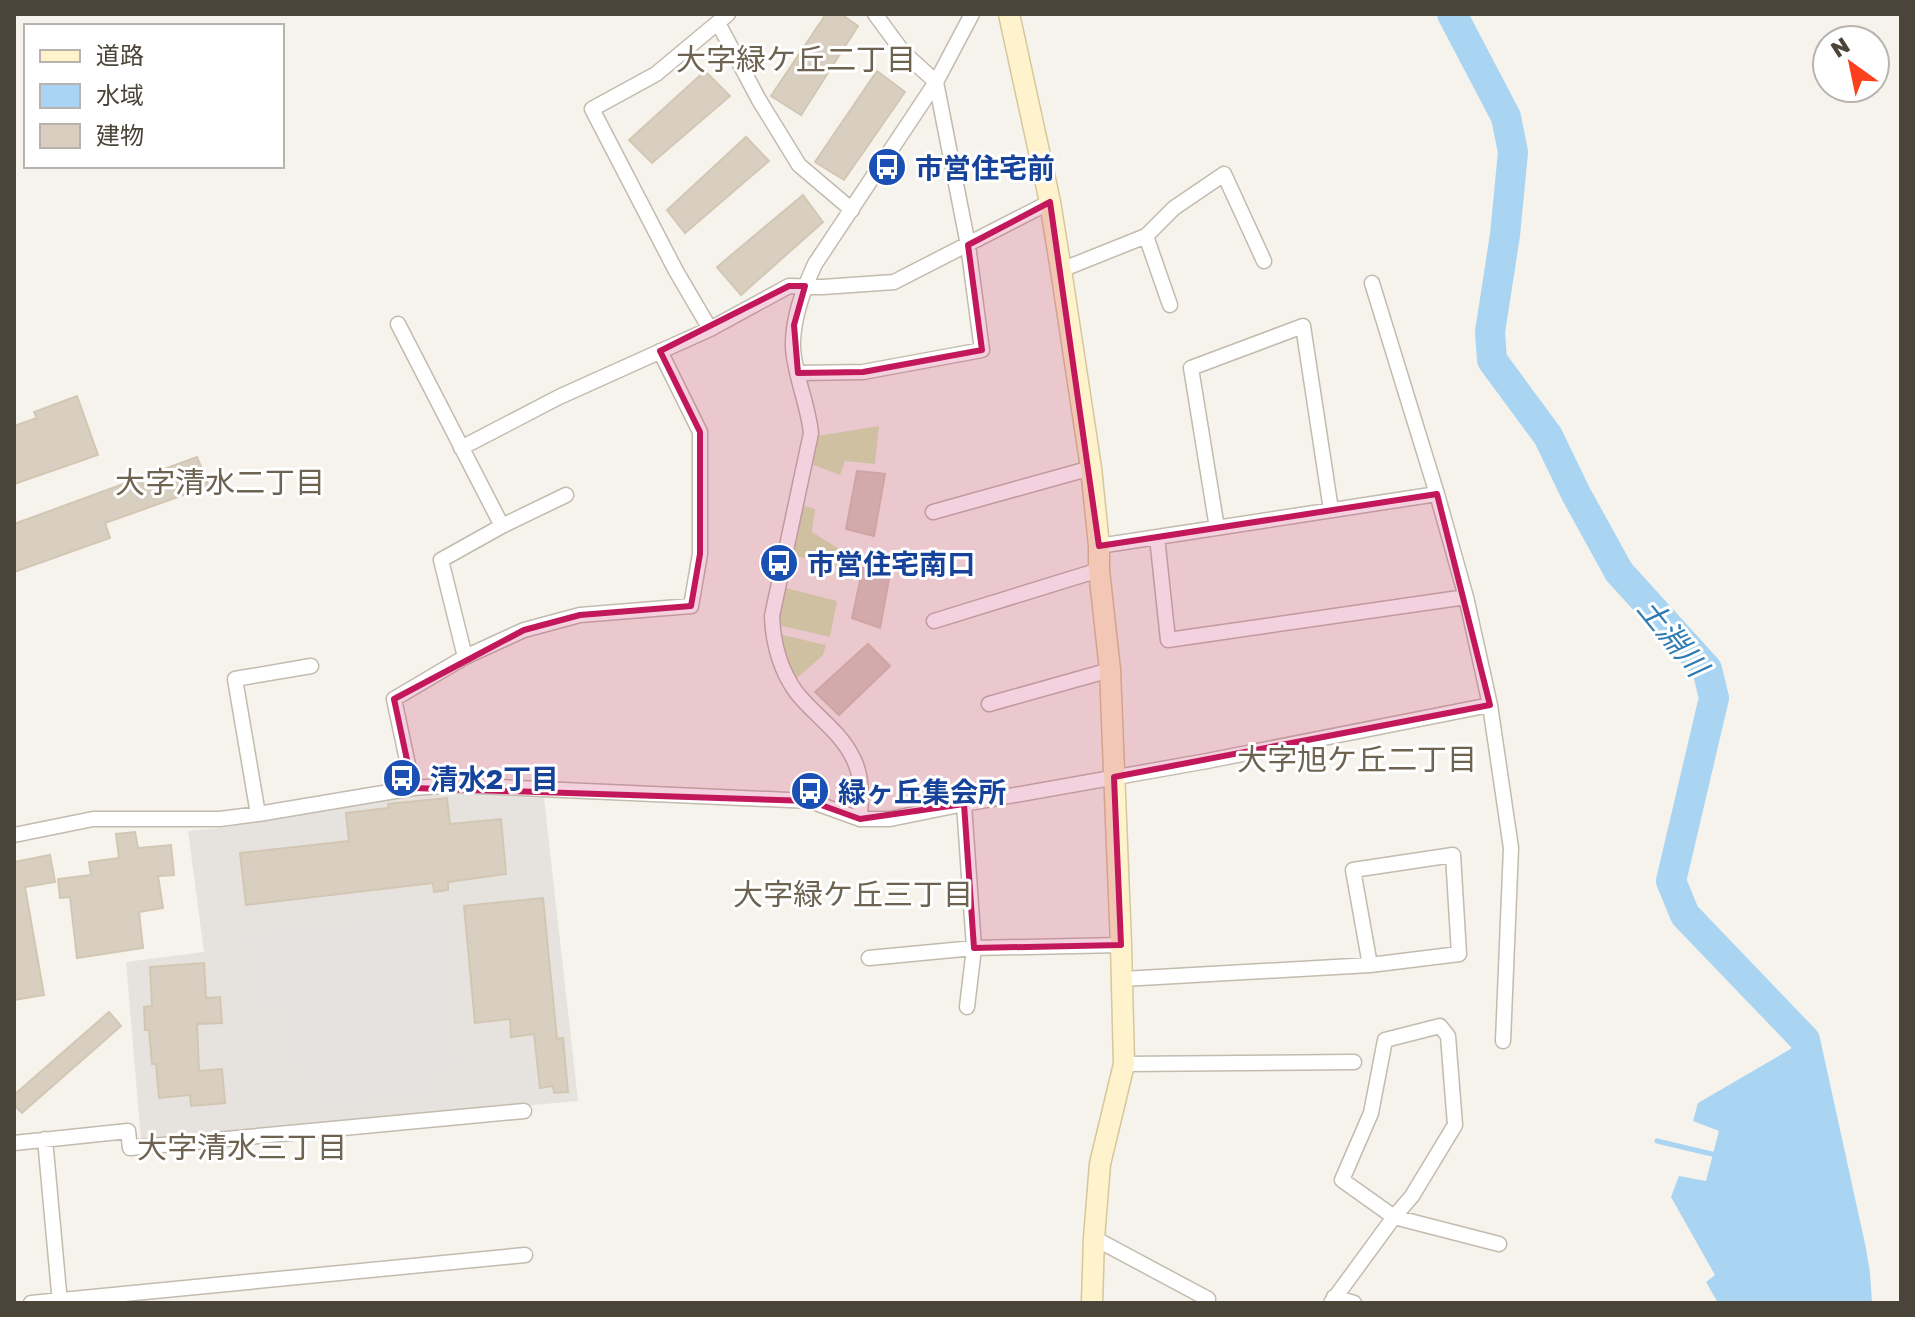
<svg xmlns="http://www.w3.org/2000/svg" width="1915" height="1317" viewBox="0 0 1915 1317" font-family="'Golos Text','Noto Sans JP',sans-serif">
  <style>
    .industrial { fill: #e6e2dd }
    .green { fill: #d2eab5 }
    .parking { fill: #e5e3e0 }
    .water { fill: #a9d4f2 }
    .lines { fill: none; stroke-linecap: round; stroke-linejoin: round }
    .stream { stroke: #a9d4f2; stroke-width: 5 }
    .river { stroke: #a9d4f2; stroke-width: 30 }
    .building { fill: #d8cfc1; stroke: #d3c7b4; stroke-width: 2 }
    .street-casing { stroke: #c2bbae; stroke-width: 17 }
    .secondary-casing { stroke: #d6c79b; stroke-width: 23 }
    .street { stroke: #fff; stroke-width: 14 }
    .secondary { stroke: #fff3cd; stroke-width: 20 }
    .marked { fill: #c2185b; fill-opacity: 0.2; stroke: #c2185b; stroke-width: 6; stroke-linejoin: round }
    .labels { text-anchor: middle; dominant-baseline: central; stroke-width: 6; stroke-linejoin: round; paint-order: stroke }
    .transit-label { font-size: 28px; font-weight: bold; fill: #164399; stroke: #fff; text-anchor: start }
    .neighbourhood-label { font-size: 30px; fill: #6e6250; stroke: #fff }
    .water-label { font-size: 30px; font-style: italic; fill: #2e7ab2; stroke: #fff }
  </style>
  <rect width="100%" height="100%" fill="#f6f3ec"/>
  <path class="industrial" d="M445,793L544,798L578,1101L141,1140L126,962L204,952L188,831L220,828L399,798Z"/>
  <path class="green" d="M879,426L875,464L845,461L840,475L811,464L817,436Z
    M798,504L815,509L812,532L844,552L840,568L789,554Z
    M782,587L837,601L830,637L778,625Z
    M778,634L826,645L823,655L796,679L785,659Z"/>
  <path class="parking" d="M441,914L458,1070L440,1072L441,1093L318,1106L317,1090L303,1068H295L289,1008L253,1012L245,934Z"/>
  <path class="water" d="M1794,1047L1852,1286L1853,1303H1718L1706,1282L1715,1275L1671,1197L1679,1176L1706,1181L1719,1131L1693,1121L1698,1103Z"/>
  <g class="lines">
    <path class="stream" d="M1657,1141L1716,1155"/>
    <path class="river" d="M1452,14L1506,117L1513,152L1505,235L1490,332L1492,360L1548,436L1576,494L1619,572L1707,669L1714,698L1671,881L1685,915L1805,1040L1851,1250L1855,1274L1857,1303"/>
  </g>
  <path class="building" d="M826,14H841L858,26L801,115L771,96Z
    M705,71L730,96L652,163L629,140Z
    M877,71L905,92L844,180L815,162Z
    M746,137L769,161L685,233L667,210Z
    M803,195L823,222L741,295L717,267Z
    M77,396L98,455L14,484V426L37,418L34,412Z
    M197,457L209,486L105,523L110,538L14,572V524Z
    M857,471L885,474L874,536L846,529Z
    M865,558L892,563L880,628L852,618Z
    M868,644L890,666L839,715L815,692Z
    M447,798L450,824L501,819L506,874L448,882V890L434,892L433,883L246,905L240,853L349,841L346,813L389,808L388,804Z
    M135,832L138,848L171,845L174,875L158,876L163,908L139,912L143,948L77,958L70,897L60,898L58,879L91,875L89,862L119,858L116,834Z
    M50,855L55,882L25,887L44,995L14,1000V862Z
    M543,898L557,1039L563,1038L568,1092L554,1093L553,1086L540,1088L534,1034L511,1037L510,1019L475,1023L464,906Z
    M204,963L206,998L220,997L222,1023L197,1024L199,1071L222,1069L225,1103L191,1106L190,1095L159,1098L156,1064H152L149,1030H145L144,1007L152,1006L150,967Z
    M109,1012L121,1026L22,1113L14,1105V1095Z"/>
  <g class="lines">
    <g class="street-casing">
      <path id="street" d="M718,23L759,100L799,165L852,210
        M1146,236L1170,305
        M1061,270L1146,236L1174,208L1224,174L1264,261
        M398,324L502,526L441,560L465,657L394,699L413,788
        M710,329L676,271L592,109L656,74L728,14
        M798,373L863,372L982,350L968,245L936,82L903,52L875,14
        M461,448L559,397L710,329L789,286L823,287L894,282L1050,202
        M933,512L1091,468
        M502,526L566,495
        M1217,528L1191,368L1303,326L1331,510
        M1157,537L1168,640L1466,597
        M1099,546L1437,494
        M934,621L1099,570
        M465,657L524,630L580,615L691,606L700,554V432L660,351
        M989,704L1110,670
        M1490,705L1511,848L1503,1041
        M964,804L974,948L967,1007
        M258,814L235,679L311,666
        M860,819C861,798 863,777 853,758C840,731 814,715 796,692C779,668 773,643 772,616L811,433C808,404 795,377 793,348C792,319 803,290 815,264L936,82L972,14
        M14,835L93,819H220L258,814L413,788L454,785L810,801L860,819H890L964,804L1207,761L1490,705L1466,597L1437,494L1372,283
        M869,958L974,948L1121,945
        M1123,979L1370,965L1459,954L1453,855L1353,870L1370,965
        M1124,1064L1354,1062
        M45,1139L60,1303
        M14,1143L128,1131L130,1148L524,1111
        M1094,1238L1208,1299
        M1334,1297L1354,1303
        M31,1303L525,1255
        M1331,1303L1394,1217L1412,1196L1455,1125L1448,1036L1440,1026L1385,1040L1371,1113L1342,1180L1394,1217L1499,1244"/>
    </g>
    <g class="secondary-casing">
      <path id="secondary" d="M1009,14L1050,202L1061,270L1091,468L1099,546V570L1110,670L1121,945L1124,1064L1100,1164L1094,1238L1092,1303"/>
    </g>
    <use href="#street" class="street"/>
    <use href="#secondary" class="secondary"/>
  </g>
  <path class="marked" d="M1050,202L1099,546L1437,494L1490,705L1114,777L1121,945L974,948L964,804L860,819L810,801L413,788L394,699L524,630L580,615L691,606L700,554V432L660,351L789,286H805L794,325L798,373L863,372L982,350L968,245Z"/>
  <defs>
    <g id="bus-disc" transform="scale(2)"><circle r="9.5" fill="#1a4fb4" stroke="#fff"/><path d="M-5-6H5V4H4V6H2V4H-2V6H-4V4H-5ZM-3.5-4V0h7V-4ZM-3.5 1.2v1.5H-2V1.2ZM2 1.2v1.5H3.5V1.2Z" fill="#fff"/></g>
  </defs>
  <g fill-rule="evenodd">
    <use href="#bus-disc" x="887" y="167"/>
    <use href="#bus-disc" x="779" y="563"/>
    <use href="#bus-disc" x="402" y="778"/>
    <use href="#bus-disc" x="810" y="791"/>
  </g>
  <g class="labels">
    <g class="transit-label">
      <text x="915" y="167">市営住宅前</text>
      <text x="807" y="563">市営住宅南口</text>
      <text x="430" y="778">清水2丁目</text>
      <text x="838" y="791">緑ヶ丘集会所</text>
    </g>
    <g class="neighbourhood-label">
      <text x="796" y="59">大字緑ケ丘二丁目</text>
      <text x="220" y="482">大字清水二丁目</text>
      <text x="1357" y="759">大字旭ケ丘二丁目</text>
      <text x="853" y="894">大字緑ケ丘三丁目</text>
      <text x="242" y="1147">大字清水三丁目</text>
    </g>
    <g class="water-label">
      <text transform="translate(1673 637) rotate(51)">土淵川</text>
    </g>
  </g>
  <rect width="1915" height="1317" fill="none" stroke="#4b4439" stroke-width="32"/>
  <rect x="24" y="24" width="260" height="144" fill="#ffffff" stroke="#b7b4b0" stroke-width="2"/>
  <rect x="40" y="50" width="40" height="12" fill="#fff3cd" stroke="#b7b4b0" stroke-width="2"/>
  <text x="96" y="64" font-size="24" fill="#4b4439">道路</text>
  <rect x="40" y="84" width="40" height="24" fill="#a9d4f2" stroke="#b7b4b0" stroke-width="2"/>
  <text x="96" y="104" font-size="24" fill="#4b4439">水域</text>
  <rect x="40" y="124" width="40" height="24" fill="#d8cfc1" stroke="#b7b4b0" stroke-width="2"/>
  <text x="96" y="144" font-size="24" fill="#4b4439">建物</text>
  <g transform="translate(1851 64) rotate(327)"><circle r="38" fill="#ffffff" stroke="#b7b4b0" stroke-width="2"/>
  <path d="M0-6L14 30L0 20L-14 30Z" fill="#fc3f1d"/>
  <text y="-12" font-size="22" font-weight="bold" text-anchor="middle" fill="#4b4439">N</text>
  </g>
</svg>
